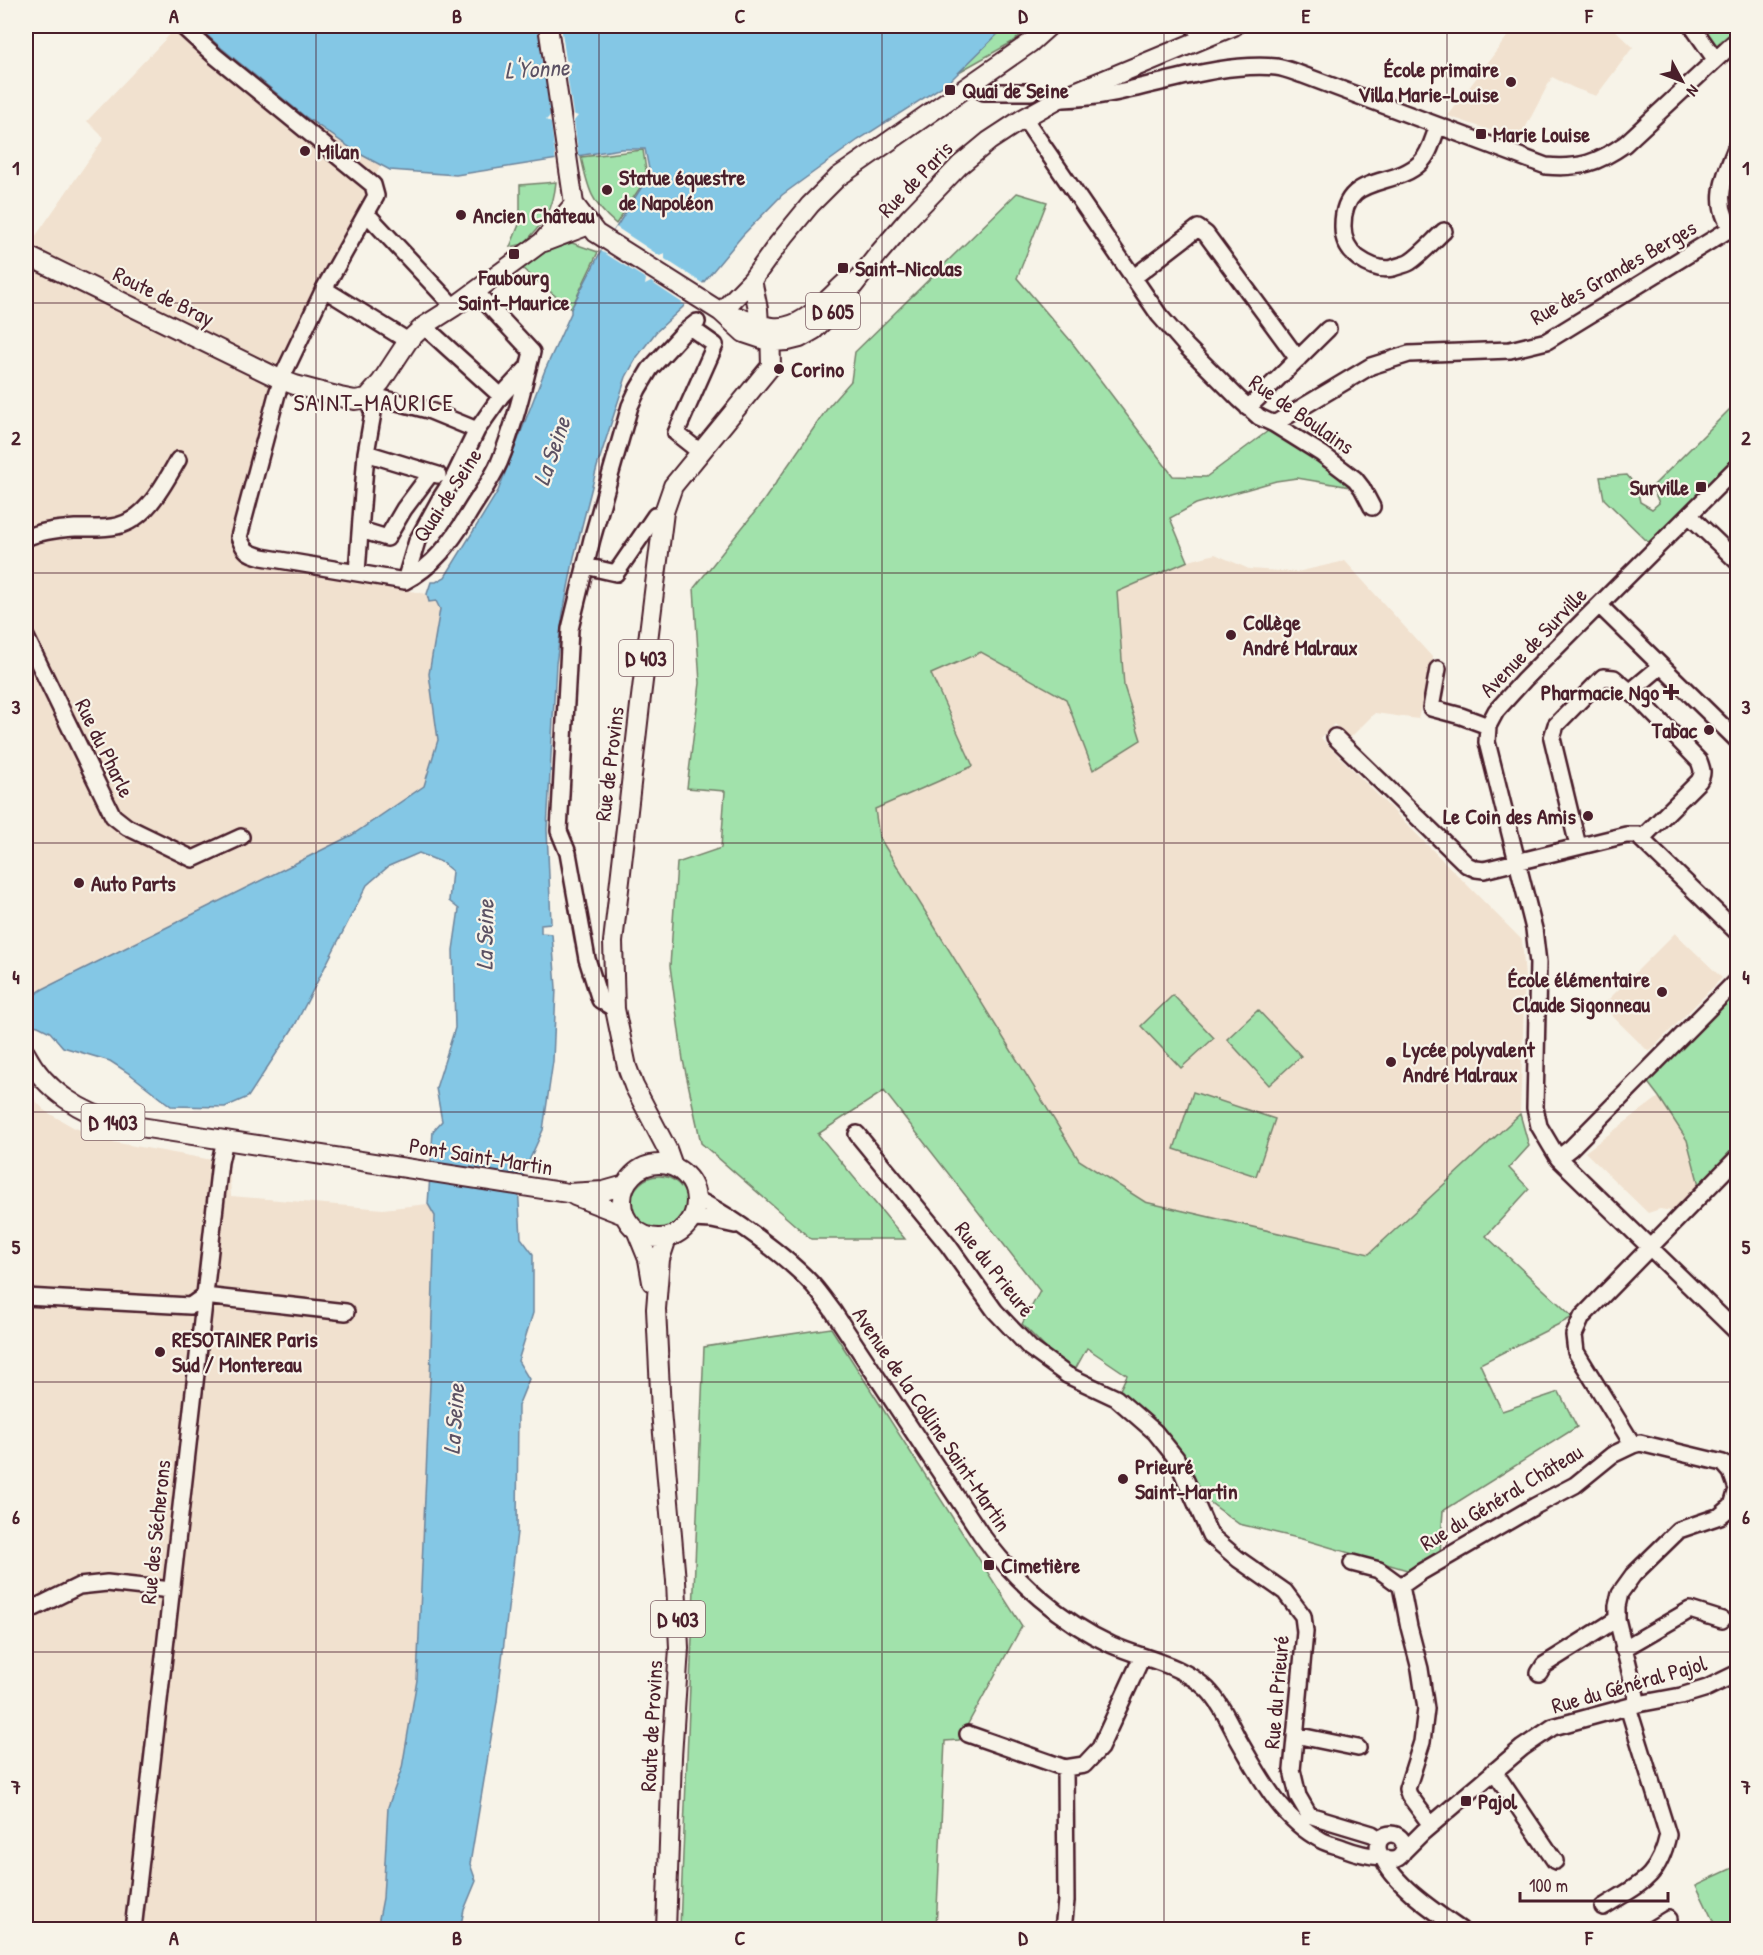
<svg xmlns="http://www.w3.org/2000/svg" width="1763" height="1955" viewBox="0 0 1763 1955" font-family="'Patrick Hand',sans-serif">
  <style>
    .built { fill: #f1e1cf }
    .green { fill: #a1e2ab; stroke: #76806b; stroke-width: 1.5 }
    .water { fill: #84c7e5; stroke: #6d849b; stroke-width: 1.5 }
    .pier { fill: #f7f3e8 }
    .lines { fill: none; stroke-linecap: round; stroke-linejoin: round }
    .minor-casing { stroke: #4a1f2b; stroke-width: 20 }
    .major-casing { stroke: #4a1f2b; stroke-width: 22 }
    .minor { stroke: #f7f3e8; stroke-width: 15 }
    .major { stroke: #f7f3e8; stroke-width: 18 }
    .grid { fill: none; stroke: #4a1f2b; stroke-width: 1.5; stroke-opacity: 0.55 }
    .poi-dot { fill: #4a1f2b; stroke: #f7f3e8; stroke-width: 2 }
    .labels { text-anchor: middle; dominant-baseline: central; stroke-width: 4.5; stroke-linejoin: round; paint-order: stroke }
    .shield { fill: #f7f3e8; stroke: #7e5f64; stroke-width: 1.5 }
    .shield-label { font-size: 21px; font-weight: bold; fill: #4a1f2b }
    .poi-label { font-size: 22px; font-weight: bold; fill: #4a1f2b; stroke: #f7f3e8; text-anchor: start }
    .street-label { font-size: 22px; fill: #4a1f2b; stroke: #f7f3e8 }
    .water-label { font-size: 24px; font-style: italic; fill: #5b5163; stroke: #f7f3e8 }
    .neighbourhood-label { font-size: 24px; letter-spacing: 1.5px; fill: #4a1f2b; stroke: #f7f3e8 }
    .neatline { fill: none; stroke: #4a1f2b; stroke-width: 2 }
    .grid-label { font-size: 20px; text-anchor: middle; font-weight: bold; fill: #4a1f2b }
  </style>
  <rect width="100%" height="100%" fill="#f7f3e8"/>
  <filter id="ink" filterUnits="userSpaceOnUse"><feTurbulence type="fractalNoise" baseFrequency=".0167" numOctaves="2"/><feDisplacementMap in="SourceGraphic" scale="12" xChannelSelector="R" yChannelSelector="G"/><feConvolveMatrix kernelMatrix="1 2 1 2 8 2 1 2 1" color-interpolation-filters="sRGB"/></filter>
  <g filter="url(#ink)">
    <path class="built" d="M178,26H197L219,46L285,101L358,153L381,165L269,387L232,531L234,543L249,560L427,594L429,602L436,601L440,609L429,674L438,740L424,786L352,835L43,989L35,993L26,1007V250L104,138L87,121Z
      M1515,26H1549L1561,32L1567,26H1611L1633,47L1596,96L1574,88L1552,77L1519,140L1448,116Z
      M1215,554L1249,569L1297,572L1345,561L1433,658L1418,719L1375,713L1349,739L1334,724L1321,738L1522,940L1525,977L1520,1114L1369,1254L1109,1208L879,837L874,810L881,699L930,674L1189,561Z
      M1675,933L1722,978L1649,1052L1602,1006Z
      M26,1090L45,1111L73,1127L107,1141L229,1163L231,1196L383,1209L428,1204L435,1216L430,1383L417,1680L402,1768L388,1807L383,1898L377,1929H26Z
      M1659,1097L1687,1140L1699,1185L1672,1211L1660,1209L1648,1213L1585,1152Z"/>
    <path class="green" d="M1000,26H1030L1014,41L950,77Z
      M1700,26H1737V28L1715,46Z
      M643,150L647,177L616,224C591,203 588,188 581,157Z
      M556,182C553,213 544,221 524,244L510,247L520,222V185Z
      M1017,193L1047,202L1017,278L1070,340L1173,476L1206,477L1268,431L1310,451L1351,487L1297,478L1276,481L1196,504L1170,518L1188,561L1117,592L1124,686L1141,740L1093,770L1066,699L981,652L931,674L973,766L875,809L879,837L1079,1160L1145,1202L1369,1254L1520,1114L1529,1146L1509,1168L1529,1189L1486,1236L1573,1317L1480,1364L1502,1411L1559,1392L1577,1427L1443,1511L1440,1553L1407,1570L1302,1539L1239,1524L1200,1495L1181,1450L1158,1424L1116,1398L1127,1375L1087,1348L1072,1375L1022,1324L1040,1291L884,1091L818,1134L905,1239H811L701,1143L683,1060L670,966L677,863L721,848L725,791L687,788L700,683L694,588L762,503L829,406L851,381L855,352Z
      M572,243L598,252L571,309L522,268L548,250Z
      M1737,402V455L1650,544L1604,499L1600,477L1627,475L1637,487L1640,502L1652,509L1659,503L1652,487Z
      M1737,988V1146L1699,1185L1687,1140L1659,1097L1646,1080Z
      M1173,995L1214,1038L1181,1068L1141,1026Z
      M1258,1010L1301,1056L1269,1085L1227,1039Z
      M1193,1092L1275,1119L1256,1176L1174,1149Z
      M631 1204a28 28 0 1 1 56 0a28 28 0 1 1-56 0Z
      M831,1328L1022,1626L959,1740L945,1741L936,1929L682,1930L680,1927L704,1347Z
      M1737,1866V1929H1717L1696,1885Z"/>
    <path class="water" d="M197,26H1006L949,82L858,140L782,195L742,236L683,307L656,332L637,357L626,377L597,467L574,557L563,613L556,664L547,829L551,923L541,924V933L552,934L556,988L553,1061L543,1130L518,1185L521,1238L533,1254V1313L518,1361L529,1379L518,1406L517,1532L497,1702L470,1864L476,1881L464,1910L460,1929H377L383,1898L388,1807L402,1768L417,1680L430,1383L435,1216L428,1204L433,1131L442,1121L436,1088L455,1028L453,950L459,909L449,901L452,871L441,862L419,853L389,866L367,885L295,1025L248,1097L225,1107L171,1106L130,1074L110,1061L63,1047L50,1032L38,1026L33,1025L26,1029C26,1010 25,999 43,989L352,835L424,786L438,740L429,674L440,609L436,601L429,602L427,594L431,582H436L445,577L498,491L545,370L571,313V309L601,251L650,174L645,149H621L456,175L390,170L358,153L303,115L219,46Z"/>
    <path class="pier" d="M538,26H561L566,60L571,63L566,67L573,114L578,116L574,121L579,159L556,163L551,123L546,120L550,116L544,69L539,67L542,63Z
      M616,227L660,256L665,253V259L705,285L687,306L651,282L645,285L646,279L601,251Z"/>
    <g class="lines">
      <g class="minor-casing">
        <path id="minor" d="M182,26L215,56L373,185L376,196L324,289L285,371L277,394L239,537C245,552 248,553 262,557L405,581
          M1193,26L1205,38
          M1692,26L1715,59
          M970,85L984,92H1031
          M1064,99C1135,97 1204,61 1276,67C1285,68 1294,72 1303,75L1546,166C1579,169 1598,163 1625,144L1738,39
          M1024,118L1159,315L1186,346L1239,399L1259,417L1274,424L1322,454L1355,479L1362,488L1372,507
          M1438,126C1433,138 1430,154 1420,163C1393,189 1342,172 1343,227C1343,240 1348,250 1358,258C1368,265 1381,271 1393,268C1398,266 1405,265 1410,262C1422,254 1433,241 1444,231
          M367,214L454,307
          M1737,235C1709,205 1725,176 1738,143
          M1133,278L1198,228L1206,234L1298,359
          M324,289L408,341
          M424,326L501,396
          M691,328L715,345L676,433L700,452
          M370,395L428,410L477,430
          M1248,408L1328,329
          M1274,424L1371,366L1409,354L1510,350L1547,341L1738,224
          M366,453L438,475
          M1738,466L1524,680L1496,711L1488,726L1487,742L1534,929L1538,963L1535,1108L1539,1126L1558,1158L1738,1333
          M1689,515L1738,562
          M361,530L387,538L404,509L431,473
          M26,538C40,531 59,529 75,528C88,528 104,529 117,526C147,519 164,484 178,460
          M585,566L616,573L655,516L664,518
          M357,572L366,453L373,413L367,398
          M405,581C434,566 451,542 468,515C478,498 491,481 499,463C514,427 523,389 532,352L476,292
          M405,581L417,541L440,499L453,479L477,430L501,396L528,367
          M1599,605L1738,741
          M26,637L113,816L127,827L193,859L241,837
          M1438,669L1431,708L1461,716L1488,726
          M1630,692L1655,671L1658,664
          M1335,737L1467,865L1476,869L1484,870L1626,835H1638L1641,839
          M1578,846L1552,738L1556,725L1603,677L1614,678L1641,701L1699,761C1702,769 1704,773 1699,781L1641,839L1738,933
          M615,1009L600,1000L587,959L568,853L559,831L570,629L592,539L630,406L638,389L650,369L683,333L697,322
          M857,1134L948,1245L995,1311L1030,1348L1067,1375L1116,1398L1155,1432L1176,1458L1210,1535L1238,1559L1285,1592L1303,1616L1305,1632L1292,1770L1298,1796L1309,1815L1372,1834L1380,1839
          M1558,1158L1571,1148L1738,979
          M696,1199C732,1216 786,1256 813,1285C820,1293 827,1303 833,1311L981,1534C1015,1581 1060,1621 1112,1645C1144,1659 1181,1664 1207,1689C1221,1703 1229,1722 1238,1739C1260,1777 1281,1819 1321,1840C1328,1844 1336,1845 1343,1848C1356,1853 1367,1856 1382,1857
          M692,1219L712,1220L735,1225
          M26,1297L190,1306L204,1296L346,1312
          M1633,1445L1576,1352L1574,1335L1582,1317L1738,1157
          M1352,1563L1379,1570L1401,1586
          M26,1612L79,1586L107,1583L171,1590
          M1623,1649L1690,1610L1722,1620
          M1539,1673L1544,1665L1617,1619
          M968,1734L1065,1768
          M1295,1735L1358,1748
          M1494,1771L1555,1861
          M1431,1825L1409,1795L1407,1789L1422,1742L1426,1709L1420,1669L1409,1627L1401,1586L1421,1572L1535,1506L1575,1485L1612,1455L1633,1445L1640,1443L1723,1463L1731,1472L1737,1489L1732,1506L1720,1516L1679,1530L1633,1575L1620,1593L1617,1606V1619L1638,1704
          M1378 1847a13 13 0 1 1 26 0a13 13 0 1 1-26 0Z
          M1404,1851L1423,1832L1522,1748L1553,1727L1638,1704L1681,1696L1707,1688L1738,1673
          M1383,1858C1394,1885 1437,1913 1461,1930
          M1603,1907C1639,1884 1658,1880 1668,1835L1628,1707
          M133,1930L220,1162L225,1140
          M1063,1930L1066,1901L1065,1768L1084,1765L1100,1748L1142,1657
          M1651,1930L1669,1919"/>
      </g>
      <g class="major-casing">
        <path id="major" d="M548,26L574,204L596,233L721,312L744,333L771,342L788,341L800,338L814,330L836,308L879,253L910,217L960,165L989,141L1024,118L1058,99L1234,26
          M544,242L589,225
          M26,255L282,380L295,385L340,397L355,400L367,398L381,382L408,341L424,326L454,307L542,242L574,204
          M752,280L758,309L759,324
          M721,312L752,280L778,244L810,205L838,177L1030,43L1049,26
          M726,313C741,317 756,325 772,327C802,331 826,300 846,282
          M26,1054C45,1091 82,1113 121,1124L568,1193L604,1191L625,1185
          M622 1201a37 37 0 1 1 74 0a37 37 0 1 1-74 0Z
          M673,1166L667,1149L634,1086L627,1067L615,1009L613,942L640,705L664,512L673,486L771,366L770,327
          M575,1196L624,1215
          M637,1232L648,1259L652,1282
          M666,1930L672,1757L679,1648L676,1581L661,1411L656,1309L660,1259L667,1238"/>
      </g>
      <use href="#minor" class="minor"/>
      <use href="#major" class="major"/>
    </g>
  </g>
  <path class="grid" d="M316,26V1930M599,26V1930M882,26V1930M1164,26V1930M1447,26V1930M26,303H1738M26,573H1738M26,843H1738M26,1112H1738M26,1382H1738M26,1652H1738"/>
  <g class="poi-dot">
    <circle cx="1511" cy="82" r="6"/>
    <rect x="944" y="84" width="12" height="12" rx="3"/>
    <rect x="1475" y="128" width="12" height="12" rx="3"/>
    <circle cx="305" cy="151" r="6"/>
    <circle cx="607" cy="190" r="6"/>
    <circle cx="461" cy="215" r="6"/>
    <rect x="508" y="248" width="12" height="12" rx="3"/>
    <rect x="837" y="262" width="12" height="12" rx="3"/>
    <circle cx="779" cy="369" r="6"/>
    <rect x="1695" y="481" width="12" height="12" rx="3"/>
    <circle cx="1231" cy="635" r="6"/>
    <path d="M1668 683h6v6h6v6h-6v6h-6v-6h-6v-6h6z"/>
    <circle cx="1709" cy="730" r="6"/>
    <circle cx="1588" cy="816" r="6"/>
    <circle cx="79" cy="883" r="6"/>
    <circle cx="1662" cy="992" r="6"/>
    <circle cx="1391" cy="1062" r="6"/>
    <circle cx="160" cy="1352" r="6"/>
    <circle cx="1123" cy="1479" r="6"/>
    <rect x="983" y="1559" width="12" height="12" rx="3"/>
    <rect x="1460" y="1795" width="12" height="12" rx="3"/>
  </g>
  <g class="labels">
    <g class="shield">
      <rect x="806" y="293" width="54" height="36" rx="4.5"/>
      <rect x="619" y="640" width="54" height="36" rx="4.5"/>
      <rect x="81.5" y="1104" width="63" height="36" rx="4.5"/>
      <rect x="651" y="1601" width="54" height="36" rx="4.5"/>
    </g>
    <g class="shield-label">
      <text x="833" y="311">D 605</text>
      <text x="646" y="658">D 403</text>
      <text x="113" y="1122">D 1403</text>
      <text x="678" y="1619">D 403</text>
    </g>
    <g class="poi-label">
      <text x="1499" y="69" text-anchor="end">École primaire<tspan x="1499" dy="25">Villa Marie-Louise</tspan></text>
      <text x="962" y="90">Quai de Seine</text>
      <text x="1493" y="134">Marie Louise</text>
      <text x="317" y="151">Milan</text>
      <text x="619" y="177">Statue équestre<tspan x="619" dy="25">de Napoléon</tspan></text>
      <text x="473" y="215">Ancien Château</text>
      <text x="855" y="268">Saint-Nicolas</text>
      <text x="514" y="277" text-anchor="middle">Faubourg<tspan x="514" dy="25">Saint-Maurice</tspan></text>
      <text x="791" y="369">Corino</text>
      <text x="1689" y="487" text-anchor="end">Surville</text>
      <text x="1243" y="622">Collège<tspan x="1243" dy="25">André Malraux</tspan></text>
      <text x="1659" y="692" text-anchor="end">Pharmacie Ngo</text>
      <text x="1697" y="730" text-anchor="end">Tabac</text>
      <text x="1576" y="816" text-anchor="end">Le Coin des Amis</text>
      <text x="91" y="883">Auto Parts</text>
      <text x="1650" y="979" text-anchor="end">École élémentaire<tspan x="1650" dy="25">Claude Sigonneau</tspan></text>
      <text x="1403" y="1049">Lycée polyvalent<tspan x="1403" dy="25">André Malraux</tspan></text>
      <text x="172" y="1339">RESOTAINER Paris<tspan x="172" dy="25">Sud / Montereau</tspan></text>
      <text x="1135" y="1466">Prieuré<tspan x="1135" dy="25">Saint-Martin</tspan></text>
      <text x="1001" y="1565">Cimetière</text>
      <text x="1478" y="1801">Pajol</text>
    </g>
    <g class="street-label">
      <text transform="translate(915 179) rotate(-46)">Rue de Paris</text>
      <text transform="translate(1613 272) rotate(-30)">Rue des Grandes Berges</text>
      <text transform="translate(164 296) rotate(26)">Route de Bray</text>
      <text transform="translate(1302 414) rotate(35)">Rue de Boulains</text>
      <text transform="translate(447 495) rotate(-57)">Quai de Seine</text>
      <text transform="translate(1533 642) rotate(-46)">Avenue de Surville</text>
      <text transform="translate(105 748) rotate(64)">Rue du Pharle</text>
      <text transform="translate(609 764) rotate(-83)">Rue de Provins</text>
      <text transform="translate(481 1156) rotate(9)">Pont Saint-Martin</text>
      <text transform="translate(995 1269) rotate(52)">Rue du Prieuré</text>
      <text transform="translate(932 1419) rotate(56)">Avenue de la Colline Saint-Martin</text>
      <text transform="translate(1501 1497) rotate(-31)">Rue du Général Château</text>
      <text transform="translate(155 1532) rotate(-84)">Rue des Sécherons</text>
      <text transform="translate(1629 1684) rotate(-16)">Rue du Général Pajol</text>
      <text transform="translate(1276 1692) rotate(-85)">Rue du Prieuré</text>
      <text transform="translate(651 1726) rotate(-87)">Route de Provins</text>
    </g>
    <g class="water-label">
      <text transform="translate(537 68) rotate(-3)">L'Yonne</text>
      <text transform="translate(551 451) rotate(-71)">La Seine</text>
      <text transform="translate(484 935) rotate(-89)">La Seine</text>
      <text transform="translate(453 1419) rotate(-86)">La Seine</text>
    </g>
    <g class="neighbourhood-label">
      <text x="374" y="402">SAINT-MAURICE</text>
    </g>
  </g>
  <rect width="1763" height="1955" fill="none" stroke="#f7f3e8" stroke-width="66"/>
  <g transform="translate(1682 81) rotate(131)" stroke="#f7f3e8" stroke-width="4.5" paint-order="stroke">
  <path d="M0-4.5L10 22L0 15L-10 22Z" fill="#4a1f2b"/>
  <text y="-9" font-size="16" font-weight="bold" text-anchor="middle" fill="#4a1f2b">N</text>
  </g>
  <path d="M1520 1892v9h148v-9" fill="none" stroke="#4a1f2b" stroke-width="3"/>
  <text x="1529" y="1892" font-size="18" fill="#4a1f2b" stroke="#f7f3e8" stroke-width="4.5" paint-order="stroke">100 m</text>
  <rect x="33" y="33" width="1697" height="1889" class="neatline"/>
  <g class="grid-label">
    <text x="174" y="23">A</text>
    <text x="457" y="23">B</text>
    <text x="740" y="23">C</text>
    <text x="1023" y="23">D</text>
    <text x="1306" y="23">E</text>
    <text x="1589" y="23">F</text>
    <text x="16" y="175">1</text>
    <text x="1746" y="175">1</text>
    <text x="16" y="445">2</text>
    <text x="1746" y="445">2</text>
    <text x="16" y="714">3</text>
    <text x="1746" y="714">3</text>
    <text x="16" y="984">4</text>
    <text x="1746" y="984">4</text>
    <text x="16" y="1254">5</text>
    <text x="1746" y="1254">5</text>
    <text x="16" y="1524">6</text>
    <text x="1746" y="1524">6</text>
    <text x="16" y="1794">7</text>
    <text x="1746" y="1794">7</text>
    <text x="174" y="1945">A</text>
    <text x="457" y="1945">B</text>
    <text x="740" y="1945">C</text>
    <text x="1023" y="1945">D</text>
    <text x="1306" y="1945">E</text>
    <text x="1589" y="1945">F</text>
  </g>
</svg>
